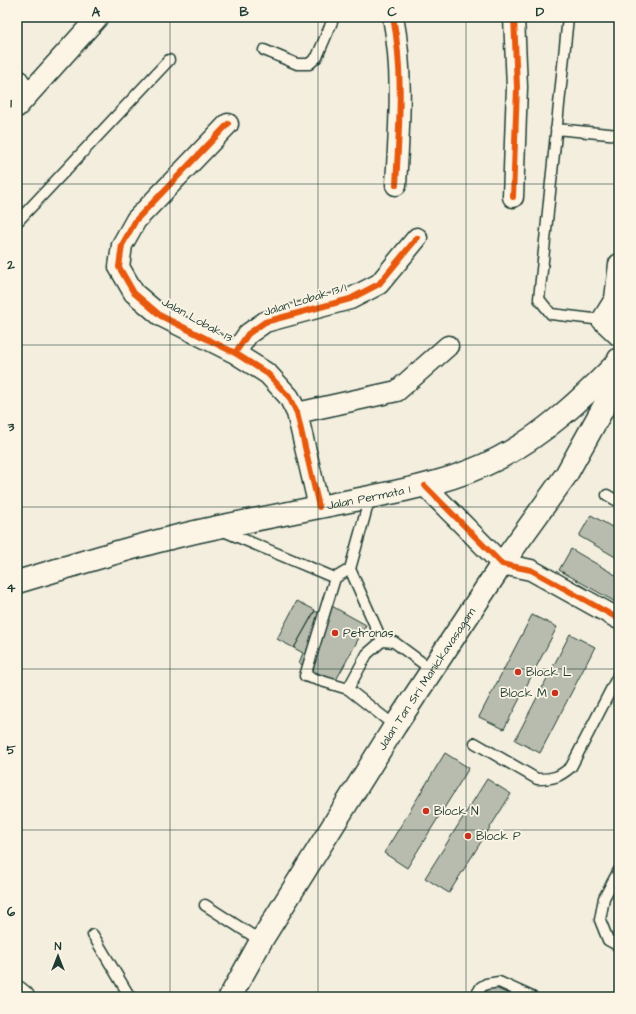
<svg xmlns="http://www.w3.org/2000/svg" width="636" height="1014" viewBox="0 0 636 1014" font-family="'Architects Daughter',sans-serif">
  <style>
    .building { fill: #b8bcae; stroke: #1f3d34 }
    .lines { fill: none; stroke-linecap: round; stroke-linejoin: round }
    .lane-casing { stroke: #1f3d34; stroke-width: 13 }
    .street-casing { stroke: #1f3d34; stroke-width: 23 }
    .secondary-casing { stroke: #1f3d34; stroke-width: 25 }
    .lane { stroke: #fcf5e5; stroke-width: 10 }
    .street { stroke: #fcf5e5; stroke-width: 20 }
    .secondary { stroke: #fcf5e5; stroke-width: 22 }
    .cycleway-casing { stroke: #fcf5e5; stroke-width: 8 }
    .cycleway { stroke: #e8590c; stroke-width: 6 }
    .grid { fill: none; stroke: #1f3d34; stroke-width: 1; stroke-opacity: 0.55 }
    .poi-dot { fill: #c8321e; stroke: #fcf5e5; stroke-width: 1.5 }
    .labels { text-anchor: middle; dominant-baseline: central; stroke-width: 3.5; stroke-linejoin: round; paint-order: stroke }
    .street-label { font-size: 12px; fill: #1f3d34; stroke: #fcf5e5 }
    .poi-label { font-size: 12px; fill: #1f3d34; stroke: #fcf5e5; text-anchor: start }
    .neatline { fill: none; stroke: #1f3d34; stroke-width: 1.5 }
    .grid-label { font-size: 13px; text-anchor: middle; font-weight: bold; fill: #1f3d34 }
  </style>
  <rect width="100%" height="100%" fill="#f3eede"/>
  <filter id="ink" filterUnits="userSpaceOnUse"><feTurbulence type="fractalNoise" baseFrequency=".025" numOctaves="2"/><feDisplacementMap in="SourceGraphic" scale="8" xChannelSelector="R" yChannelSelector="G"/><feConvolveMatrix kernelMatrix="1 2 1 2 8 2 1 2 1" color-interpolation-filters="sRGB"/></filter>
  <g filter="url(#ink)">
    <path class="building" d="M591,515L619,531V559L579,536Z
      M571,549L619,577V604L559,570Z
      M297,601L315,610L294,648L277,639Z
      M330,605L366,625L335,682L299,663L303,653L294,648L315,611L324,616Z
      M532,615L557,627L504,729L479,717Z
      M570,634L595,647L540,753L515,740Z
      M445,753L469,768L407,868L384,853Z
      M487,779L511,794L449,893L425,878Z
      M489,985L515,997H483Z"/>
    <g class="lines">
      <g class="lane-casing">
        <path id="lane" d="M568,17L539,299L551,314L602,320
          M264,50L297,64H309L317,57L334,17
          M556,129L619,135
          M17,222L169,60
          M607,495L619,502
          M221,530L335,578L350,569L370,497
          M350,569L382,641
          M335,578L305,676L348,689
          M395,726L348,689L367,654L382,641L394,642L432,670
          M475,743L537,779C554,779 559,777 571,767L619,674
          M619,870L604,898L600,920L608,940L619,946
          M205,905L261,941
          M93,935L130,997
          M475,997L481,987L486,984L499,982L532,997"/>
      </g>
      <g class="street-casing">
        <path id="street" d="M393,17C404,73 399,129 396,185
          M17,79L28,95
          M17,107L98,17
          M228,124L136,220L122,245L119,267L134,293L161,316L235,353L268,374L289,397L297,413L319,507
          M513,197L517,87L514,17
          M619,264L615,299L602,320L619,336
          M235,353L248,334L265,322L350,299L379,284L417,238
          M297,413L397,391L448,346
          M425,486L502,564L531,570L619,619"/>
      </g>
      <g class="secondary-casing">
        <g id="secondary">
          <path id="s1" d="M17,582C84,562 150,541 218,527C267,517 316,508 365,498C411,489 457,480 499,458C543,435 581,400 615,365"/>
          <path d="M17,992L23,997"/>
          <path id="s2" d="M230,997L261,941L395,726L502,564L566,475L607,401L619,359"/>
        </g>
      </g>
      <use href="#lane" class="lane"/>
      <use href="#street" class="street"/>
      <use href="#secondary" class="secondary"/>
      <g class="cycleway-casing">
        <path id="cycleway" d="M393,17C404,73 399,129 396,185
          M228,124L136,220L122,245L119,267L134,293L161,316L235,353L268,374L289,397L297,413L319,507
          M513,197L517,87L514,17
          M235,353L248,334L265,322L350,299L379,284L417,238
          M425,486L502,564L531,570L619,619"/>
      </g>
      <use href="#cycleway" class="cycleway"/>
    </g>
  </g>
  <path class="grid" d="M170,17V997M318,17V997M466,17V997M17,184H619M17,345H619M17,507H619M17,669H619M17,830H619"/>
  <g class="poi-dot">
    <circle cx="335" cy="633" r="4"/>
    <circle cx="518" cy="672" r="4"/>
    <circle cx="555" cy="693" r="4"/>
    <circle cx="426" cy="811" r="4"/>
    <circle cx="468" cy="836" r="4"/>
  </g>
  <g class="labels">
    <g class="street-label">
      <text transform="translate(305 300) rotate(-17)">Jalan Lobak 13/1</text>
      <text transform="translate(197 320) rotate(29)">Jalan Lobak 13</text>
      <text stroke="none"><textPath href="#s1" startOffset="362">Jalan Permata 1</textPath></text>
      <text stroke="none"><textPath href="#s2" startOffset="374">Jalan Tan Sri Manickavasagam</textPath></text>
    </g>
    <g class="poi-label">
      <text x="343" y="633">Petronas</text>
      <text x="526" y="672">Block L</text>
      <text x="547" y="693" text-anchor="end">Block M</text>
      <text x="434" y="811">Block N</text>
      <text x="476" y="836">Block P</text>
    </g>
  </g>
  <rect width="636" height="1014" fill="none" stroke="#fcf5e5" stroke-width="44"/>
  <g transform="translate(58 956)" stroke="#fcf5e5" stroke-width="3" paint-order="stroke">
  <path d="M0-3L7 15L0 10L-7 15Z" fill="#1f3d34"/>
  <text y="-6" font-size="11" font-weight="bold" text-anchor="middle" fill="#1f3d34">N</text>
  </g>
  <rect x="22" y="22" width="592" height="970" class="neatline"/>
  <g class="grid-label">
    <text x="96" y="16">A</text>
    <text x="244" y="16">B</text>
    <text x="392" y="16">C</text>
    <text x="540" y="16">D</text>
    <text x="11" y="107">1</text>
    <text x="11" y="269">2</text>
    <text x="11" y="431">3</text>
    <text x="11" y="592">4</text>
    <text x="11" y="754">5</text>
    <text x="11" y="916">6</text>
  </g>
</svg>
